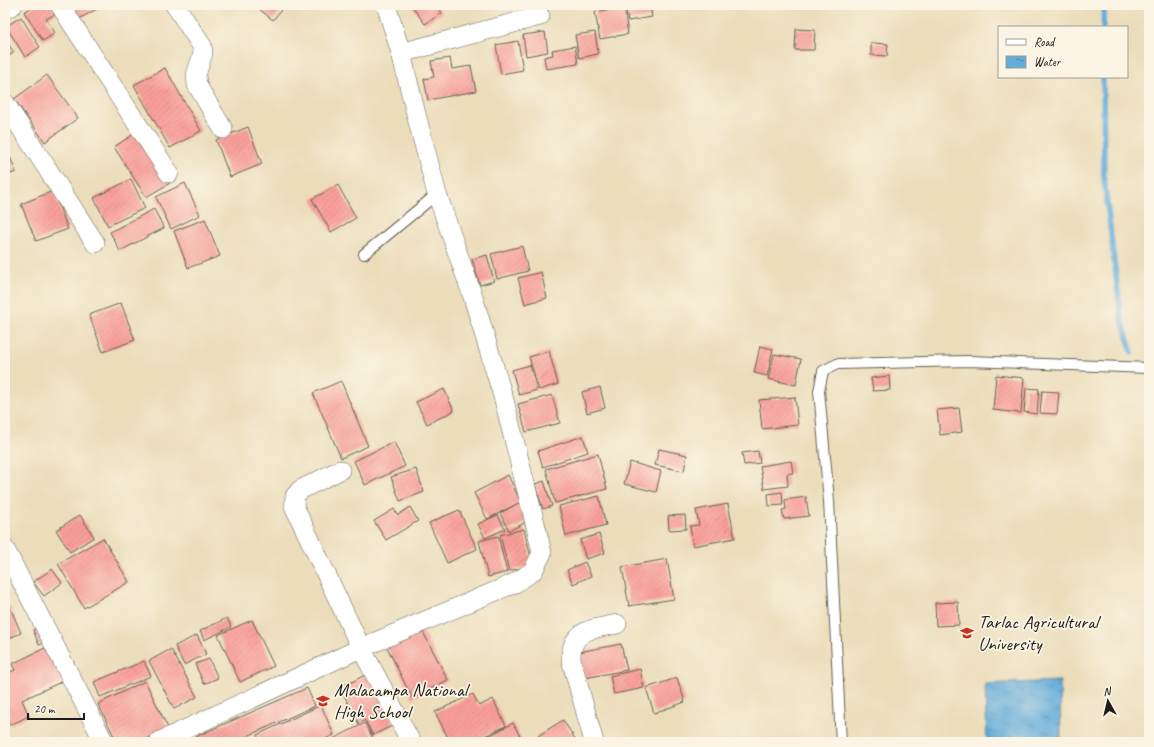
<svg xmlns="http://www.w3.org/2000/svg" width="1154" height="747" viewBox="0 0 1154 747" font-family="Caveat,sans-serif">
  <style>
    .water { fill: url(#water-ripples); stroke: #3f647b }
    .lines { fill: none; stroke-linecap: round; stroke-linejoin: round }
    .stream { stroke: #62acda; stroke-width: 5.5 }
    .building { fill: url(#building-hatch) }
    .lane-casing { stroke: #646053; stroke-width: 12 }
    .street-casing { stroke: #646053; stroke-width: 20 }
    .lane { stroke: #fff; stroke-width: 10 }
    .street { stroke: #fff; stroke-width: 19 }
    .labels { text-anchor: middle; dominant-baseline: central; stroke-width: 3.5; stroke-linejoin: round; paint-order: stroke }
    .poi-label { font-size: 19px; fill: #1c1c1c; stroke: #fcf5e5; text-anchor: start }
  </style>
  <defs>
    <pattern id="water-ripples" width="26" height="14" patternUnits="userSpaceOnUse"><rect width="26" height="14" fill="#62acda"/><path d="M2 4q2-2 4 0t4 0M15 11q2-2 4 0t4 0" fill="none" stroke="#508bb0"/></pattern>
    <pattern id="building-hatch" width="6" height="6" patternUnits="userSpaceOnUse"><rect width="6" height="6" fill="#f99f99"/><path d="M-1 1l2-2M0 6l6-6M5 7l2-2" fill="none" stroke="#d58883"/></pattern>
  </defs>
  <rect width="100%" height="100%" fill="#fcf5e5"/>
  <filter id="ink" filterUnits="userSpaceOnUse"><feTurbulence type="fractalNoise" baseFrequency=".025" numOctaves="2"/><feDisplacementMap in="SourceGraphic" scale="8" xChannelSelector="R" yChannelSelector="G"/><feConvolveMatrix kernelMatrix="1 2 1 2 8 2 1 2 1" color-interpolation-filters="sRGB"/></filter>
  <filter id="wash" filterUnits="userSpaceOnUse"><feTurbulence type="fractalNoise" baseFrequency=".012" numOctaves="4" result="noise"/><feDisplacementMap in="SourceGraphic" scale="16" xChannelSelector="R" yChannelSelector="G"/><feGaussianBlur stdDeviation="0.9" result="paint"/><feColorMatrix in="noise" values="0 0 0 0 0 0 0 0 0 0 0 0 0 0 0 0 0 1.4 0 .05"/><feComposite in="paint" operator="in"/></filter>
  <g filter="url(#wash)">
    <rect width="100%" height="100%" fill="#ebddba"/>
    <path class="water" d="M1060,681L1061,742H987L985,684Z"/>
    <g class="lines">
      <path class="stream" d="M1103,27L1104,5
        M1103,77L1104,178L1121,317L1132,353"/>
    </g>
    <g id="blocks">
      <path class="building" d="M36,5H52L57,13L46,19L55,33L43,41L24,12Z
        M69,5H104L77,20Z
        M254,5H285L273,20Z
        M411,5H437L442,13L425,24Z
        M625,5H650L652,17L628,21Z
        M624,7L628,34L600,39L595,12Z
        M21,17L40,47L25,57L6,26Z
        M796,29L815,30L814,50H795Z
        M545,32L548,52L526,56L523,35Z
        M595,32L598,54L579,58L575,35Z
        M5,40L14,52L5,59Z
        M518,41L523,70L501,74L496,45Z
        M871,43L888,44L887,56L871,55Z
        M575,46L578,64L546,69L544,57L553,55L552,50Z
        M450,58L452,69L471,66L476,91L428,100L424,79L434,77L431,61Z
        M165,68L201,131L170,148L134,85Z
        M47,75L78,118L45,142L14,99Z
        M248,127L262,164L230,177L216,140Z
        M137,132L170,183L146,197L114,147Z
        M5,144L16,172L5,176Z
        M131,179L145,208L108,226L94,198Z
        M185,183L200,215L171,229L156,197Z
        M338,185L356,218L331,232L312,199Z
        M53,191L68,229L36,241L21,204Z
        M154,209L164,228L120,251L110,232Z
        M205,219L220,256L188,268L174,231Z
        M522,246L528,271L497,279L491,254Z
        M487,255L494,281L480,285L472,259Z
        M541,272L547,298L525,304L518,278Z
        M121,303L135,340L103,352L89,315Z
        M760,346L773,349L767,376L754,373Z
        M549,351L558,384L539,390L529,357Z
        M774,354L801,359L796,385L768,379Z
        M530,365L537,390L519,395L512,370Z
        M996,375L1024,378L1021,413L993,410Z
        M889,376L890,390L873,391L871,378Z
        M341,381L368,446L341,458L313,393Z
        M600,387L605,408L587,413L582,392Z
        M1026,388L1039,389L1037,414L1024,412Z
        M444,389L454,411L427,424L416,402Z
        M1042,391L1059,392L1057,414L1040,413Z
        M552,395L560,423L526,432L518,404Z
        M795,397L798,425L762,429L759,400Z
        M959,408L962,432L940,435L937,410Z
        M583,436L588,452L543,467L538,451Z
        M394,442L405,466L365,485L354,461Z
        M659,449L687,455L684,471L655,465Z
        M758,451L760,463L744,465L742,453Z
        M598,454L607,489L555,503L546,469Z
        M791,461L793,473L787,474L788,486L764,489L760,466Z
        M630,462L661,471L656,492L624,484Z
        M416,469L424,492L400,501L391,477Z
        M508,475L521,502L487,519L474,493Z
        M544,481L552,506L543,509L535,484Z
        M782,492L783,505L769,506L768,494Z
        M599,496L606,525L566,536L559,506Z
        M806,497L809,516L784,519L782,510L786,509L785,500Z
        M521,502L530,520L509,531L500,513Z
        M728,504L735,538L693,546L690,526L699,525L696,510Z
        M410,507L418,521L386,540L374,521L394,509L398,515Z
        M459,510L477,549L447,563L429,523Z
        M80,515L94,537L70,552L56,530Z
        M498,515L505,529L485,538L478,524Z
        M685,515L686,529L669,530L668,516Z
        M524,529L533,565L509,571L500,535Z
        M599,534L605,553L586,559L580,540Z
        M498,536L507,572L488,577L479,541Z
        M103,538L129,582L84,608L58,564Z
        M667,559L674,599L629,606L622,567Z
        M585,562L591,576L573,584L567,570Z
        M52,569L62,583L44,596L33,582Z
        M958,602L959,625L936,626L935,603Z
        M10,607L21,633L5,640V610Z
        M227,618L231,627L204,640L200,631Z
        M252,620L274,666L240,682L218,635Z
        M41,627L48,641L39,645L33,630Z
        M422,630L448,680L412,698L387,647Z
        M197,635L206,654L184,665L175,646Z
        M621,644L627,670L585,678L579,652Z
        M47,647L63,681L22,700L29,716L10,725L5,715V674L15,670L12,664Z
        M171,649L197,697L174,709L149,661Z
        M209,659L218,678L204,684L195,664Z
        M144,661L151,676L100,697L94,682Z
        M640,669L644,688L614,694L610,676Z
        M367,674L394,725L373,735L365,720L359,724L340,688Z
        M677,678L685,702L654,713L646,688Z
        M145,681L168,728L139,742H117L98,704Z
        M307,688L315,706L234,742H200L197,736Z
        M473,694L479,706L493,699L506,726L485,736L488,742H450L435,712Z
        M321,705L334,735L319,742H261L257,735Z
        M563,720L577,742H539L536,737Z
        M365,723L375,742H327Z
        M513,723L522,740L518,742H490L487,737Z"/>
    </g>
  </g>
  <g filter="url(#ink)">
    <use href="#blocks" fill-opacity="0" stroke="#646053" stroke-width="1"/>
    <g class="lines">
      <g class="lane-casing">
        <path id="lane" d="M364,254L437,194
          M841,742L829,501L819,391L823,371L837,364L969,361L1149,368"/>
      </g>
      <g class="street-casing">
        <path id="street" d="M60,5L169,173
          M175,5L202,46L203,53L196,75L197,85L223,129
          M5,9L13,5
          M401,53L540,16
          M5,103L95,243
          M340,470L300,490L295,496L294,506L361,648L411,742
          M5,549L104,742
          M158,742L361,648L515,583L533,571L542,553L538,535L504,400L473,297L437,194L417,118L401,53L386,5
          M594,742L571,659C571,655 571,650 573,646C578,628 600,628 617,624"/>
      </g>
      <use href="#lane" class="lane"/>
      <use href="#street" class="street"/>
    </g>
  </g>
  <defs>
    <g id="university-bare" transform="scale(1.08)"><path d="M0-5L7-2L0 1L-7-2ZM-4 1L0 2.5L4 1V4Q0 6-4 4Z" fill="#c8321e" stroke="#fcf5e5" stroke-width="2.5" paint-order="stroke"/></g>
    <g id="school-bare" transform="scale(1.08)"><path d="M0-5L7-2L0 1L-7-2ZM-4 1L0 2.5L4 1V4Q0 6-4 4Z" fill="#c8321e" stroke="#fcf5e5" stroke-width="2.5" paint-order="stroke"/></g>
  </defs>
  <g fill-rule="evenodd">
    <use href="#university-bare" x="967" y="633"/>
    <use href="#school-bare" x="323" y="701"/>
  </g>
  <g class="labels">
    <g class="poi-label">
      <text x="978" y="622">Tarlac Agricultural<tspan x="978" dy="22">University</tspan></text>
      <text x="334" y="690">Malacampa National<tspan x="334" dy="22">High School</tspan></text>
    </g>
  </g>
  <rect width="1154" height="747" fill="none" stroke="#fcf5e5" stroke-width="20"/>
  <rect x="998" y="26" width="130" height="52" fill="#fcf5e5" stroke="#a29e95"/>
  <rect x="1006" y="39" width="20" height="6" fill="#ffffff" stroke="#a29e95"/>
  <text x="1034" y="46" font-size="12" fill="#1c1c1c">Road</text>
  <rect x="1006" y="56" width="20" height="12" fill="url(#water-ripples)" stroke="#a29e95"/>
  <text x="1034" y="66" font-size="12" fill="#1c1c1c">Water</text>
  <g transform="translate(1108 701) rotate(352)" stroke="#fcf5e5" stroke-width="3" paint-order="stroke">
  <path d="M0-3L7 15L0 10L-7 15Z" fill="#1c1c1c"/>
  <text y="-6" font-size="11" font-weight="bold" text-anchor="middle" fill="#1c1c1c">N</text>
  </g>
  <path d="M28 713v6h56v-6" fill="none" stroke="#1c1c1c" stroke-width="2"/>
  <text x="34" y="713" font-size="12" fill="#1c1c1c" stroke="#fcf5e5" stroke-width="3" paint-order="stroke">20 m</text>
</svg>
